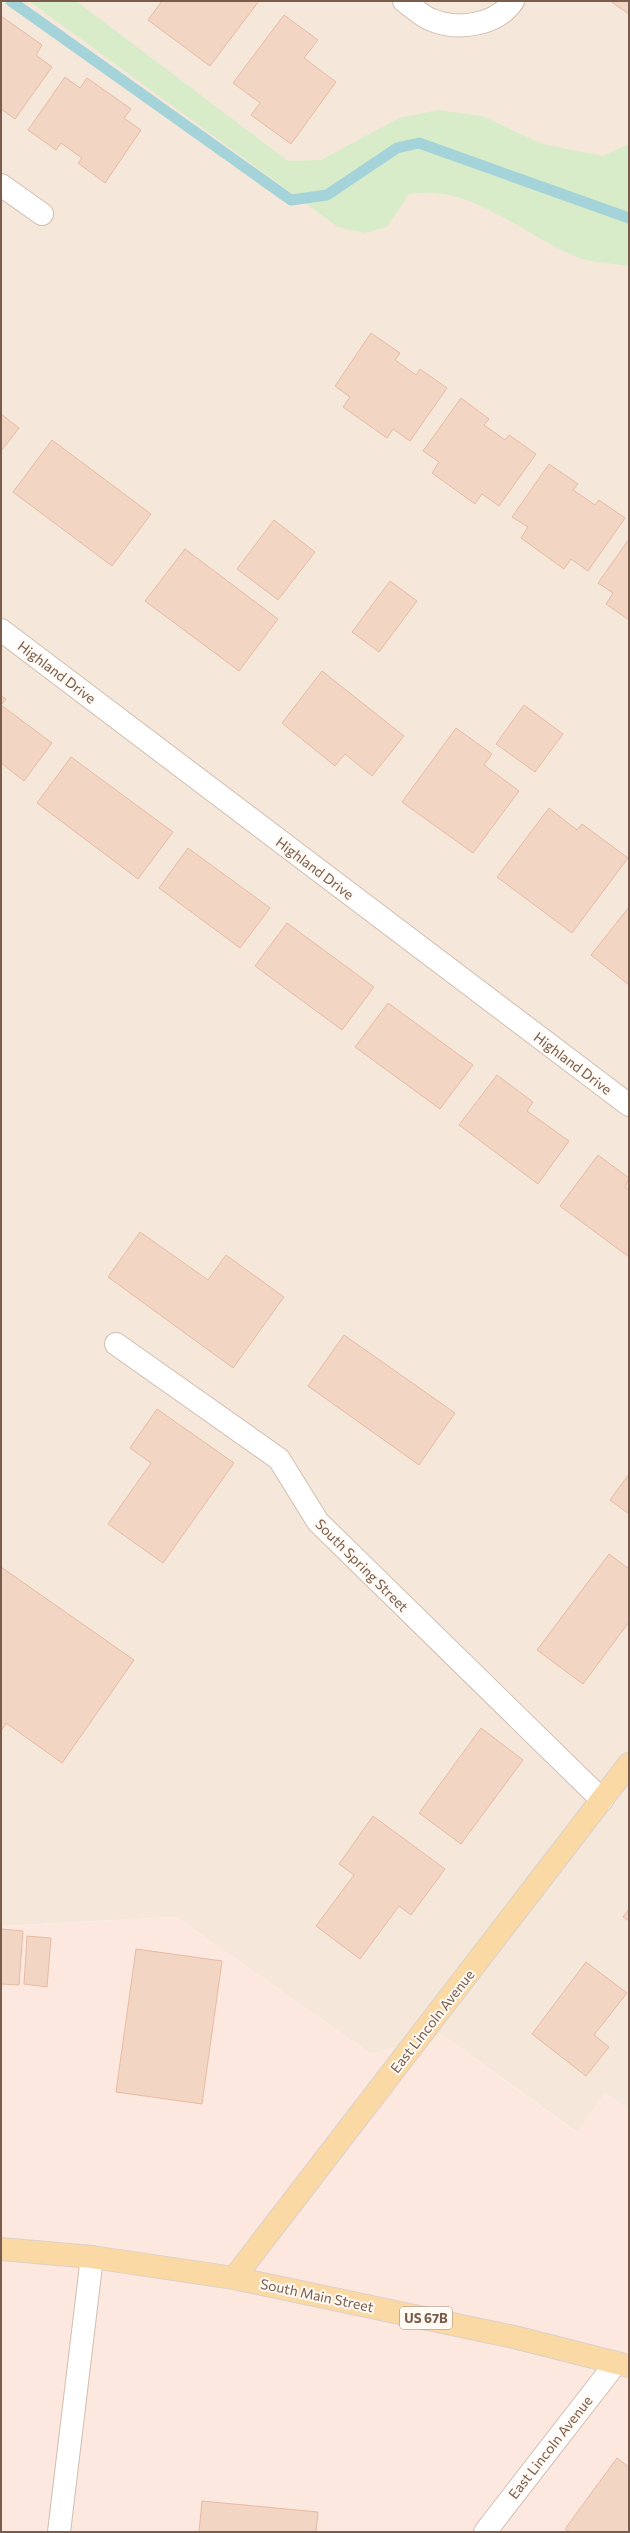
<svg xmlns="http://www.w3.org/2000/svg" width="630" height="2533" viewBox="0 0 630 2533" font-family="Commissioner,sans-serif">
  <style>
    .residential { fill: #f5e8da }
    .commercial { fill: #fde8e0 }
    .green { fill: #d8ecc9 }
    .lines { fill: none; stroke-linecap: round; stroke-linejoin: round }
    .stream { stroke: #a5d3da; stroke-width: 11 }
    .building { fill: #f3d5c3; stroke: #e6bba3 }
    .minor-casing { stroke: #d1beb0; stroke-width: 24 }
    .major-casing { stroke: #dad1cd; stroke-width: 24 }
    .minor { stroke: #fff; stroke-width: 22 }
    .major { stroke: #fbd9a5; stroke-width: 22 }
    .labels { text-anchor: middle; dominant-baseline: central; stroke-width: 4; stroke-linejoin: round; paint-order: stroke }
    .shield { fill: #fffaf3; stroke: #a28b7f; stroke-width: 1 }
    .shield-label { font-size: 13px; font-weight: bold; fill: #7a5c4d }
    .street-label { font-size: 14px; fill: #7a5c4d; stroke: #fffaf3 }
  </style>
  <rect width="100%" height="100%" fill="#fdf6ec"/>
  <path class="residential" d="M1,1H629V2110L605,2093L578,2133L441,2034L371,2054L176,1917L1,1926Z"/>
  <path class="commercial" d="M176,1917L371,2054L441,2034L577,2133L605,2093L629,2110V2532H1V1926Z"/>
  <path class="green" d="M29,1H76L288,161L321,160L399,118L438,110L482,116L542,144L603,156L629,144V266C611,263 588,263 572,255C519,232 471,184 409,194L387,227L365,233L338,227Z"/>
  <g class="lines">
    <path class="stream" d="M11,1L291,200L327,195L397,148L419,143L629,218"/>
  </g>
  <path class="building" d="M162,1H259L210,66L148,20Z
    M610,1H629V14Z
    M284,15L318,40L304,58L336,82L291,144L251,115L260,103L233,83Z
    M1,16L42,45L36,55L52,67L15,119L1,109Z
    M65,77L80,88L87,78L131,109L124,118L141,130L105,183L78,163L82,158L61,143L56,150L28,130Z
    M371,333L400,353L395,360L416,375L420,369L447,388L410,441L393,429L387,438L343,407L350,397L335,386Z
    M461,398L489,419L484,425L505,440L509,435L536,454L499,506L482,494L475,504L432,473L439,462L423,451Z
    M1,414L19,428L1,451Z
    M52,440L151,514L112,566L13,492Z
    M549,464L578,484L573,490L595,505L599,500L625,518L588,571L571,559L564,569L521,538L528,527L512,517Z
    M274,520L315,552L278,600L237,569Z
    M629,539V620L606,604L613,593L598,583Z
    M185,549L278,619L239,671L145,601Z
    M390,581L417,601L379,652L352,632Z
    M322,671L404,736L372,776L345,754L335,766L282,723Z
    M1,696L6,699L1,705L52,743L24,781L1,763Z
    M524,705L563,734L535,772L496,744Z
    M456,728L492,754L484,765L519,791L473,853L402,802Z
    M71,757L173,832L138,879L37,803Z
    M549,808L577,830L582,824L628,858L572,933L497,877Z
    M188,848L270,908L240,948L159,888Z
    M629,907V985L591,955Z
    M287,923L374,987L342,1030L255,966Z
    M388,1003L473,1065L440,1109L355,1047Z
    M497,1075L533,1102L527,1111L569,1141L538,1184L459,1125Z
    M598,1155L629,1178L625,1187L629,1190V1257L560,1206Z
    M140,1232L208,1280L226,1255L284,1297L233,1368L108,1277Z
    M344,1335L455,1413L419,1465L308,1386Z
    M157,1409L234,1463L163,1563L108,1524L151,1463L130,1448Z
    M629,1474V1514L610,1500Z
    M609,1554L629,1569V1622L583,1684L537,1650Z
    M1,1567L134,1660L62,1763L6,1723L1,1731Z
    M481,1728L523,1760L461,1844L419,1813Z
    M373,1816L445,1869L411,1915L399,1906L360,1959L316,1926L354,1875L339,1864Z
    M629,1909V1921L623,1917Z
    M1,1929L23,1931L19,1985L1,1984Z
    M27,1936L51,1938L47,1987L24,1984Z
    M136,1949L222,1961L202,2104L116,2092Z
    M586,1962L627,1993L594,2035L609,2047L586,2076L532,2034Z
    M617,2458L629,2467V2532H570L565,2529Z
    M202,2501L318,2512L316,2532H199Z"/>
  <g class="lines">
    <g class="minor-casing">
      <path id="minor" d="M404,1C413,7 422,17 432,20C458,31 497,25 513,1
        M1,185L42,214
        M1,630L629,1105
        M116,1344L279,1459L318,1522L602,1800
        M59,2532L92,2257
        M485,2532L616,2363"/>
    </g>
    <g class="major-casing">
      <path id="major" d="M1,2249L92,2257L234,2278L514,2337L629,2366
        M234,2278L629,1764"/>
    </g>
    <use href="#minor" class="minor"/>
    <use href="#major" class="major"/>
  </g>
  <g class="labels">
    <rect class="shield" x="400" y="2307" width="52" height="22" rx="3"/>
    <g class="shield-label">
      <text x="426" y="2318">US 67B</text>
    </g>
    <g class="street-label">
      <text transform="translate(57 672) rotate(37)">Highland Drive</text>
      <text transform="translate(315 868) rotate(37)">Highland Drive</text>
      <text transform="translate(573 1063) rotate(37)">Highland Drive</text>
      <text transform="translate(362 1565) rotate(45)">South Spring Street</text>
      <text transform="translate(432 2021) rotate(-52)">East Lincoln Avenue</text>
      <text transform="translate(317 2295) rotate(12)">South Main Street</text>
      <text transform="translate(550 2447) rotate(-52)">East Lincoln Avenue</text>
    </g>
  </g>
  <rect width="630" height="2533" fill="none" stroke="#7a5c4d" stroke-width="4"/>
</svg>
